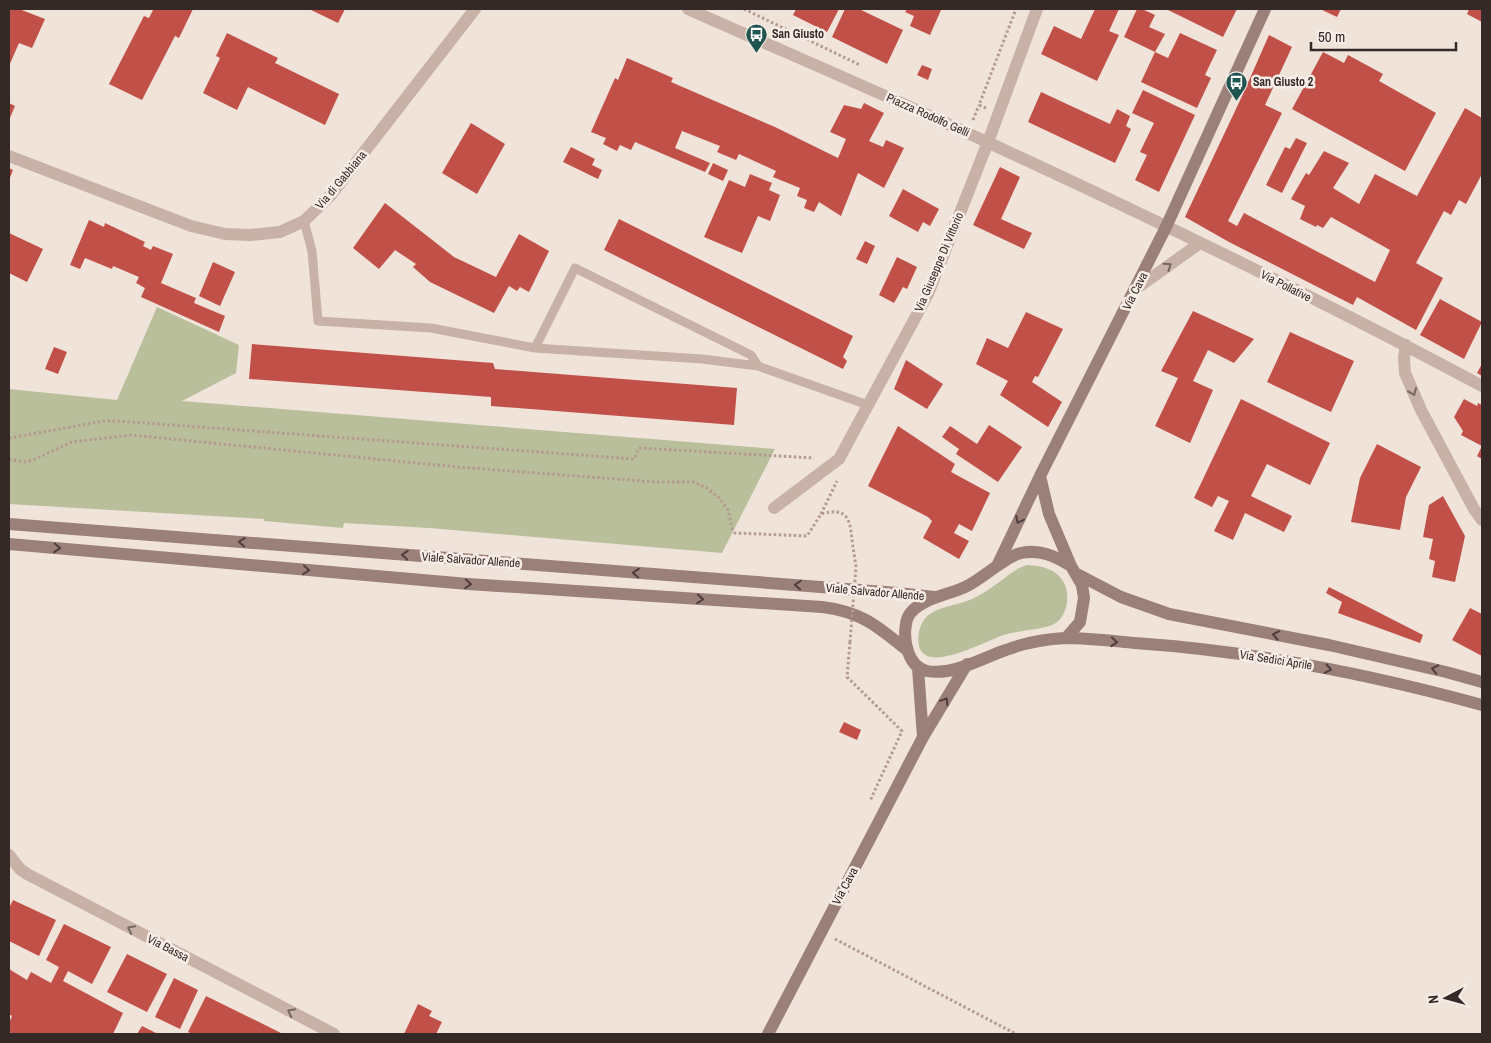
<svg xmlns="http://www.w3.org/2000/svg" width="1491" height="1043" font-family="'Archivo Narrow',sans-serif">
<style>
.green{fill:#b9bf9b}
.building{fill:#c15148}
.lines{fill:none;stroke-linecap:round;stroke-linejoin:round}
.path{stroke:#b49a91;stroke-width:3;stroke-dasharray:2.5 2.5;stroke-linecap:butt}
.lane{stroke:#c8b1a7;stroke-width:9}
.street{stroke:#c8b1a7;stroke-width:12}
.secondary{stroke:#9b7f79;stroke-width:12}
.path-bridge{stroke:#b49a91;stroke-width:3;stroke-dasharray:2.5 2.5;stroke-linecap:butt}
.oneway{stroke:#776661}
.oneway2{stroke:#4e3e3c}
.labels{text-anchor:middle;stroke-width:5;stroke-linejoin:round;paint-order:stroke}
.poi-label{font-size:12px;font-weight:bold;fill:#352927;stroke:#f8ede7;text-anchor:start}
.street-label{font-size:12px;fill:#352927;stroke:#f8ede7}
</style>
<rect width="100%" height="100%" fill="#f0e3da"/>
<path class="green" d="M157,307L239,345L236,373L182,401L775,449L722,553L429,528L344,523L343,528L264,521V519L9,504V389L117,400Z
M1027,565C1043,566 1058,569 1065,585C1070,597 1067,615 1056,623C1046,630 1018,630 1004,635C987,640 926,675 919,646C917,638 919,627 924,620C934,606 957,606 972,599C989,591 1003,578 1019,568Z"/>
<path class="building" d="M9,9H19L45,19L32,48L19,43L9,66Z
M149,9H193L179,38L175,36L142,100L109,84L144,16L149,18L153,10Z
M309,9H345L338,23Z
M796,9H839L827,32L793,15Z
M845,9H859L903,30L887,64L832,37Z
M907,9L941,10L930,35L910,26L914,16L905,12Z
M1095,9H1119L1109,31L1119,35L1097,81L1041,54L1054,26L1081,39Z
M1137,9H1142L1155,15L1149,27L1165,34L1155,52L1124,37Z
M1166,9H1237L1223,37Z
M1320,9H1341L1337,17Z
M1469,9H1482V22L1467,14Z
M227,33L278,58L275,63L339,94L325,125L248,87L237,110L203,93L220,58L216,56Z
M1180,33L1217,50L1205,75L1211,78L1197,108L1141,82L1155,52L1168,58Z
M1269,35L1292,47L1265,105L1282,113L1228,221L1237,226L1244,213L1375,282L1390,250L1331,217L1323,228L1317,225L1316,227L1300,219L1305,206L1291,199L1306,173L1309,175L1324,151L1349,163L1333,188L1359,204L1375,174L1417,196L1465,108L1482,118V174L1466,204L1459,200L1451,215L1444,211L1416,263L1443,278L1416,330L1357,297L1353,305L1229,242L1185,217L1243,94Z
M1323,52L1344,63L1348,55L1383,74L1379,81L1436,113L1405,171L1292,109Z
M627,58L673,78L671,82L775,127L838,158L846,139L830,132L844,105L861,109L864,103L884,113L869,141L883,147L886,140L904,148L884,188L858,173L841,216L819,202L814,212L804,208L807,200L797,196L800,188L773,177L776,171L739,154L736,160L717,152L720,146L682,131L675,148L710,163L705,172L635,142L631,150L620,145L617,151L603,144L606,138L591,132L615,78L618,80Z
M922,65L932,69L928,80L917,75Z
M1143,90L1195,115L1159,192L1135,180L1147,155L1140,152L1154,123L1132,113Z
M1041,92L1110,124L1117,109L1130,116L1126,126L1131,129L1115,163L1028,122Z
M9,103L15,106L9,120Z
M471,123L505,144L477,194L442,173Z
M1296,138L1307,143L1282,193L1266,185L1285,147L1290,149Z
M571,147L595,159L592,165L602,170L598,179L563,162Z
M713,163L728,170L723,181L708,174Z
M1000,167L1020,177L1001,219L1032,233L1024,249L973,225Z
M9,168L13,170L9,180Z
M750,174L772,183L769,190L780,195L770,221L758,216L742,253L704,237L729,180L745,187Z
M903,189L939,209L930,226L923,222L918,232L889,216Z
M385,203L454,257L496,277L519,234L549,251L529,292L520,287L517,291L509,286L494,313L430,282L413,267L416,264L395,250L379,269L353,248Z
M619,219L853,336L843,357L847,361L843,369L604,250Z
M89,220L104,227L105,223L145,242L143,246L151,250L153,246L173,254L161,283L196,298L194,303L225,316L219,332L141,297L145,288L136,283L139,277L113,266L112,269L85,258L80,269L70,265Z
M9,233L43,249L27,282L9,273Z
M865,241L875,246L867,264L856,259Z
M897,257L917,267L907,289L903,287L894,303L879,295Z
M213,262L235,272L220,306L199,296Z
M1440,299L1482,322L1464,359L1420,335Z
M1193,311L1254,339L1234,363L1208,350L1193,381L1213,390L1190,443L1155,426L1178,378L1161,371Z
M1026,312L1063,329L1038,377L1035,376L1032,382L1062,402L1048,427L1000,395L1008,381L976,364L987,338L1008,348Z
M1290,332L1354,361L1331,412L1267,382Z
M252,344L493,363L495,369L737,388L734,425L491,406V397L249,379Z
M54,347L67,352L58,374L45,369Z
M906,360L943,384L927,409L894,389Z
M1482,364V376L1477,373Z
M1241,399L1330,443L1310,485L1267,464L1251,496L1292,516L1284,532L1245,513L1233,540L1214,531L1229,501L1218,496L1212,507L1194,498Z
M1464,399L1477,406L1478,403L1482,405V459L1477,456L1482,446L1461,435L1463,431L1454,417Z
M989,425L1022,447L998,482L956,454L959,449L942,437L950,426L977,444Z
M898,426L955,464L951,472L990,493L972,531L959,524L954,533L969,541L959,559L923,538L932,521L928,517L868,486Z
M1377,444L1421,467L1406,497L1400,530L1351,522L1360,478Z
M1443,496L1465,536L1455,582L1432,577L1435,561L1429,559L1433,539L1423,537L1429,505Z
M1329,587L1423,635L1420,643L1338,613L1342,602L1326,593Z
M1470,608L1482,614V656L1452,640Z
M844,722L861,730L857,740L839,732Z
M13,900L56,920L39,956L9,941V908Z
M64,924L111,947L92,984L68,971L63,981L123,1013L113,1034H13L9,1032V1023L12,1016L9,1014V969L27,980L31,972L51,983L59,967L46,960Z
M127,954L167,974L147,1012L107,992Z
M174,978L198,990L180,1029L155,1017Z
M206,996L269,1027L283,1034H192L188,1032Z
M418,1004L432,1011L429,1016L442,1022L436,1034H404Z
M142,1026L158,1034H137Z"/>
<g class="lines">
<path class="path" d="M744,9L860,65
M986,108L979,105L1016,9
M973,120L979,105
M9,438L104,421H117L634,459L639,448L814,458
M9,459L24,462L33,460L72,442L130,435L457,467L656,482H694L707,488L720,499L728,510L732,528L735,533L807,536L821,514C846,507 850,517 852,540C853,549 855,558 856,567
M821,514L837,481
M850,642L847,677L902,731L870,801
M835,939L1016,1034"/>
<path class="lane" d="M304,221L312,251L318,321L431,328L535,348L702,359L758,366L868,405
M535,348L575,268L751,355L758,366"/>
<path class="street" d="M688,9C787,53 888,96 987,142C1154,219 1320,299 1482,386
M9,156L191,226L225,234L250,235L280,232L304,221L330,196L475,9
M1136,289L1200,243
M1406,345L1404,357L1405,373L1421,410L1474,509L1482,520
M774,508L839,459L928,294L988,142L1037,9
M9,855L20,869L27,874L334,1034"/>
<path class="secondary" d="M1040,476L1049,514L1071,566L1082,585L1084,598L1080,622L1066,638
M9,524L898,593L934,597
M9,544L468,584L822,607C863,612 878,627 908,651
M997,566L1040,476L1166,227L1265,9
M1071,566C1055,556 1040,549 1021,553C1009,555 982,578 969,585C953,594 935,595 920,605C913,609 907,615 906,624C903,641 908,667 927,671C953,676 982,658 1006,650C1024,643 1047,639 1066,638C1089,638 1113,641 1135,643C1253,651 1369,674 1482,705
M1077,574L1121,597L1169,614L1329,645L1446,672L1482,682
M918,668L923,737
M768,1034L923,737L967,664"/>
<path class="path-bridge" d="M850,642L856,567"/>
</g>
<defs><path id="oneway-chevron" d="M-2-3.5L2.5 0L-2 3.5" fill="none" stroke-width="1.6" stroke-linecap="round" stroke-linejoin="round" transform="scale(1.25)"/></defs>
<g class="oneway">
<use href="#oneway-chevron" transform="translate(1168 266) rotate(-35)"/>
<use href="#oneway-chevron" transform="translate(1413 392) rotate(67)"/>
<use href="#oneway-chevron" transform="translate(131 929) rotate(-153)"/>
<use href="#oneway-chevron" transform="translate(291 1012) rotate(-153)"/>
</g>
<g class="oneway2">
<use href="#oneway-chevron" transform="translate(1019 520) rotate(116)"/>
<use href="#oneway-chevron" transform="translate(242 542) rotate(-176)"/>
<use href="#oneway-chevron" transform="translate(57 548) rotate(5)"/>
<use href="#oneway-chevron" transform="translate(405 555) rotate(-176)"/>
<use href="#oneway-chevron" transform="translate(306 570) rotate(5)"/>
<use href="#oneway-chevron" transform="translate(636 573) rotate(-176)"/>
<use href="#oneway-chevron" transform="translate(468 584) rotate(4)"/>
<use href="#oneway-chevron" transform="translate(798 585) rotate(-176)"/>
<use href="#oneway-chevron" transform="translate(700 599) rotate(4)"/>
<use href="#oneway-chevron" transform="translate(1276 635) rotate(-169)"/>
<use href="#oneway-chevron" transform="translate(1114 642) rotate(4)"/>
<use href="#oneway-chevron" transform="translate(1328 669) rotate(11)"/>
<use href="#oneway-chevron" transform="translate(1435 669) rotate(-167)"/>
<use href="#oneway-chevron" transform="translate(945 701) rotate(-59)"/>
</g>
<defs>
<symbol id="bus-pin" viewBox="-11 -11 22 30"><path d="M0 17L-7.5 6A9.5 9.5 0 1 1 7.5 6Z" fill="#1f544f" stroke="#f8ede7"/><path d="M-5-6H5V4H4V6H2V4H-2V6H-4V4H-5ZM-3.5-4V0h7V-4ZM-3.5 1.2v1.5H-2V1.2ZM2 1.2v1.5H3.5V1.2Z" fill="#fff"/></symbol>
</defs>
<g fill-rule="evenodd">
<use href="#bus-pin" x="744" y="22" width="25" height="34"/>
<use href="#bus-pin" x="1224" y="70" width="25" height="34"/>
</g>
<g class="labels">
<g class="poi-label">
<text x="772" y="38">San Giusto</text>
<text x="1253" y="86">San Giusto 2</text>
</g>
<g class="street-label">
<text transform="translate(928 115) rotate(24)" y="4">Piazza Rodolfo Gelli</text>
<text transform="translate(341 180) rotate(-50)" y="4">Via di Gabbiana</text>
<text transform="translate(939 262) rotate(-67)" y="4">Via Giuseppe Di Vittorio</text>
<text transform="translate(1286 286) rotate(27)" y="4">Via Pollative</text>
<text transform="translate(1135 291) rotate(-63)" y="4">Via Cava</text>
<text transform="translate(471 560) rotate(4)" y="4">Viale Salvador Allende</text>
<text transform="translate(875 592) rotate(5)" y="4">Viale Salvador Allende</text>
<text transform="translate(1276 660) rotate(9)" y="4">Via Sedici Aprile</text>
<text transform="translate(845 886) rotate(-62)" y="4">Via Cava</text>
<text transform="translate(168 948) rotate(27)" y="4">Via Bassa</text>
</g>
</g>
<rect width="1491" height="1043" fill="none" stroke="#352927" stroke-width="20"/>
<g transform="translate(1446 998) rotate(264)" stroke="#f8ede7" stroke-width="4" paint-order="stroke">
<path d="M0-4L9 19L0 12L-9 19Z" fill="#352927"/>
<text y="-8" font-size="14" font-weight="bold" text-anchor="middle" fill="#352927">N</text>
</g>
<path d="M1311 42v8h145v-8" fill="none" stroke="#352927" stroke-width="2.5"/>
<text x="1318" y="42" font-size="15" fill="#352927" stroke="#f8ede7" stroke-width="4" paint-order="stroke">50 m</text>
</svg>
